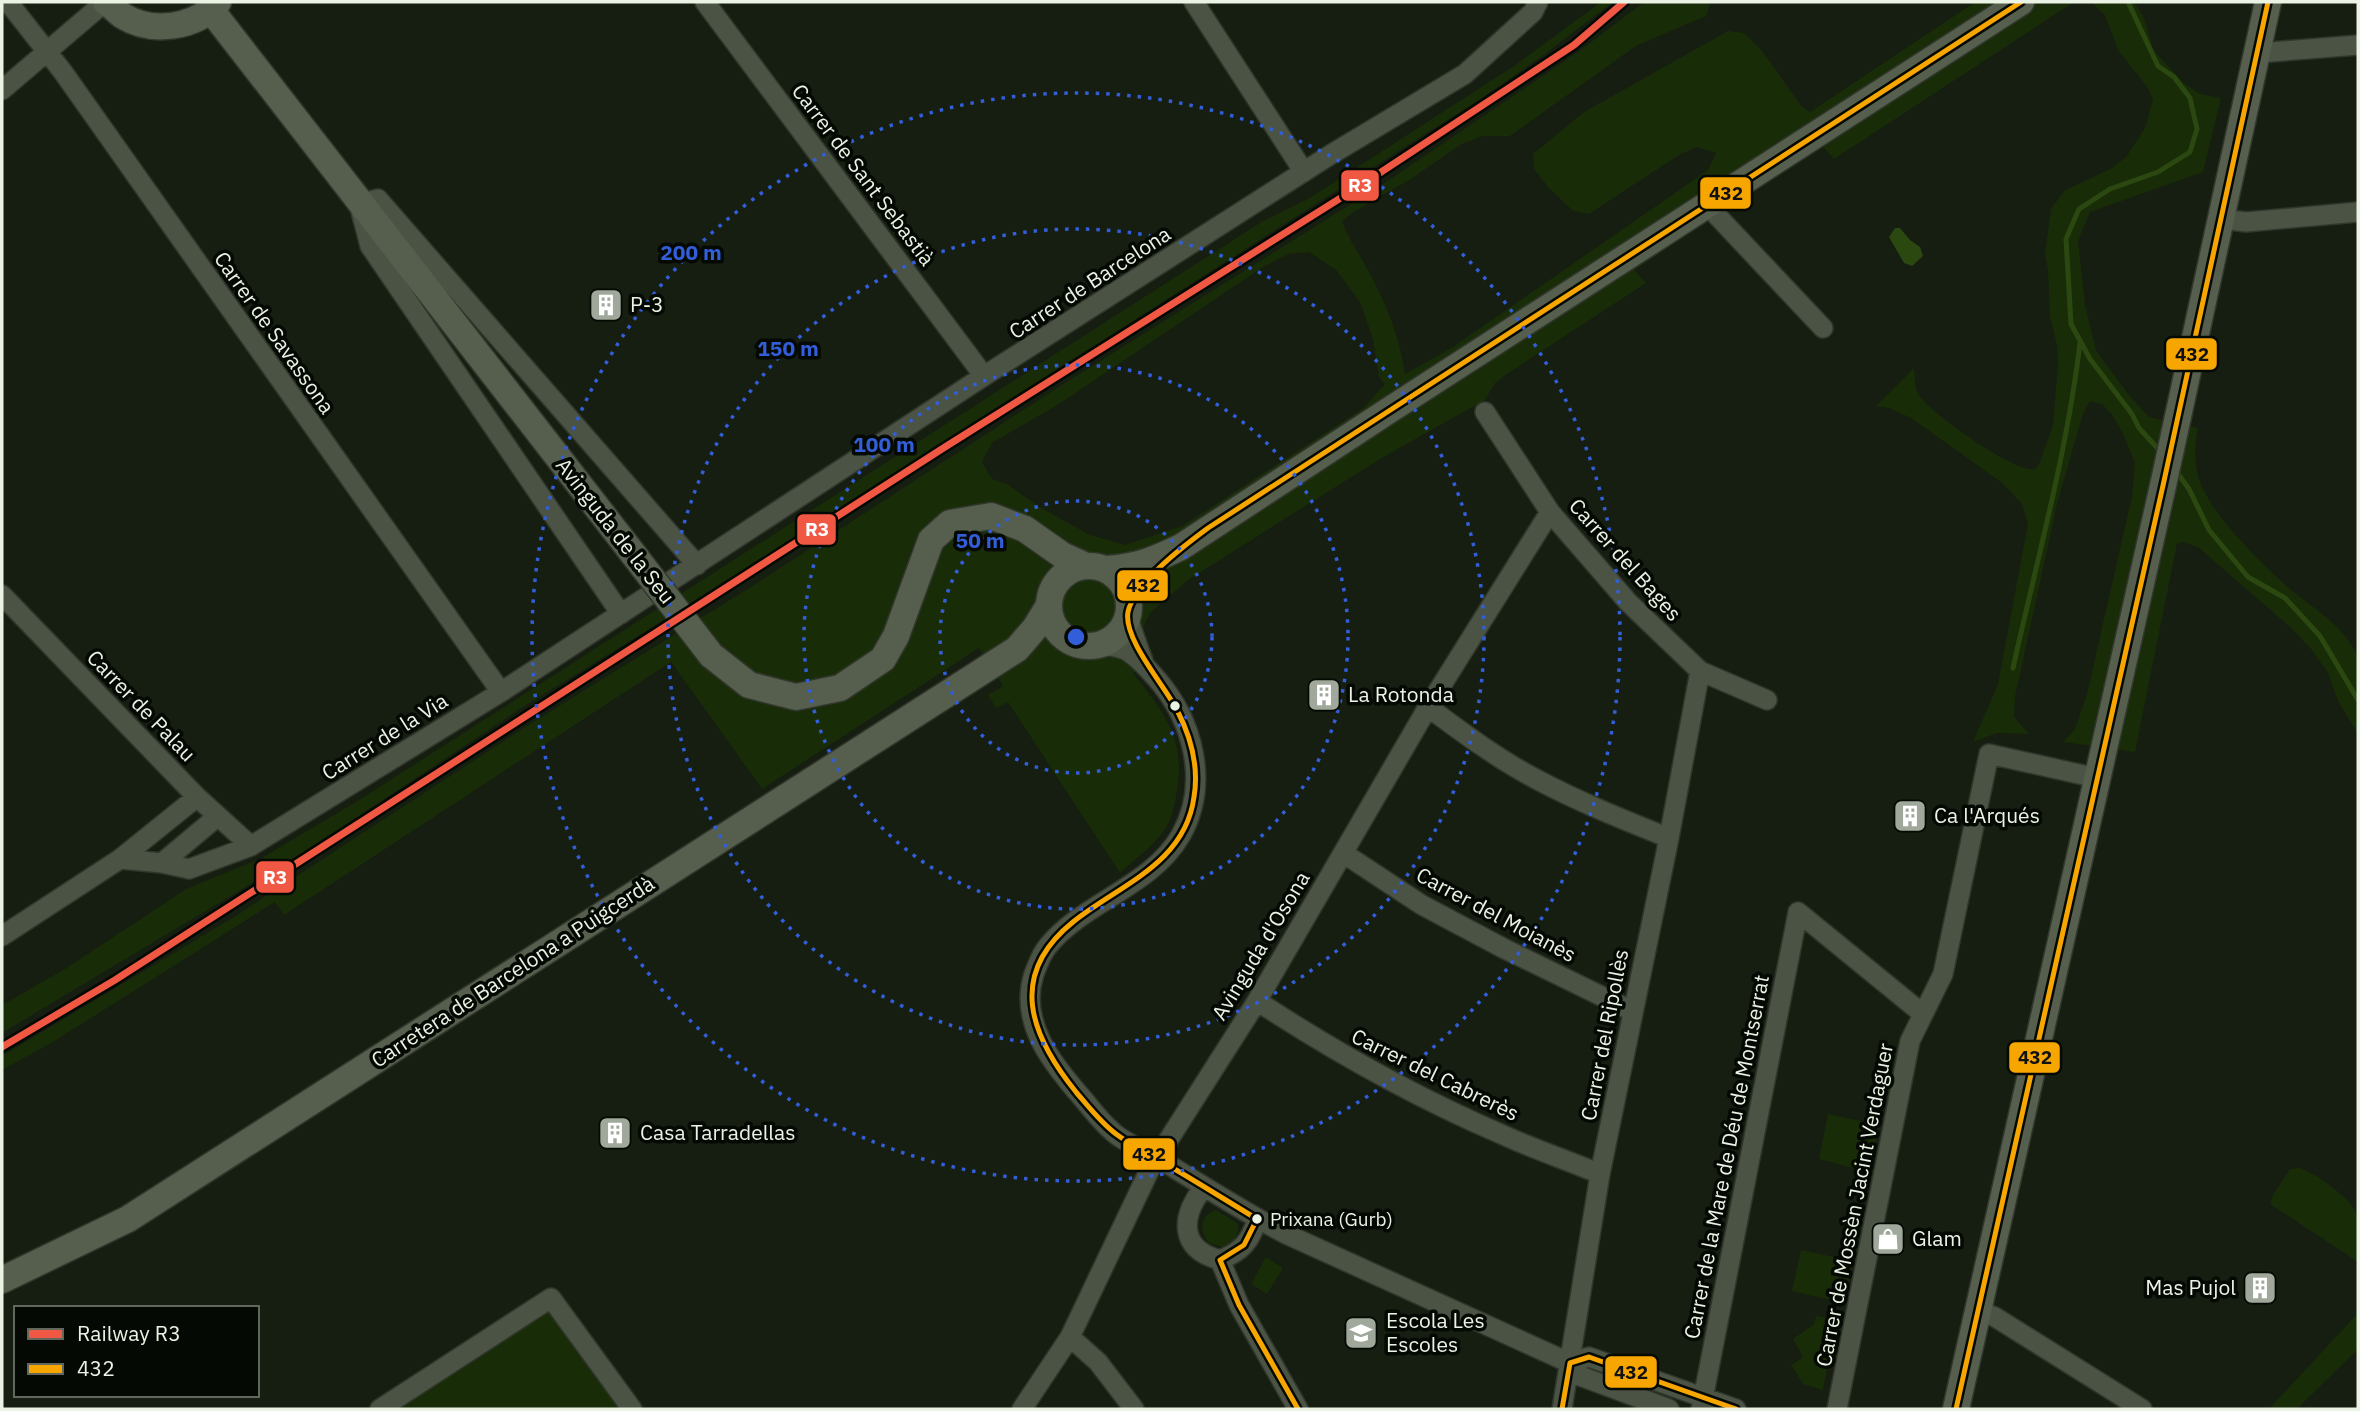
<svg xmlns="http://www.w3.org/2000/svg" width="2360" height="1411" font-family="'IBM Plex Sans',sans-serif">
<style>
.green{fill:#192c08;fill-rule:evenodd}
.water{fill:#2b4811}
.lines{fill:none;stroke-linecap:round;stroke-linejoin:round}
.stream{stroke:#2b4811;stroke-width:5}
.street-casing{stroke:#30362b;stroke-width:22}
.secondary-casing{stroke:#30362b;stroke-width:29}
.street{stroke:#4b5345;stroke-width:19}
.secondary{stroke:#565f4e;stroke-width:26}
.secondary-bridge-casing{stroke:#30362b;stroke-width:29;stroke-linecap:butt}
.secondary-bridge{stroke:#565f4e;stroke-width:26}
.bus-1-casing{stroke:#050903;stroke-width:10}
.bus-1{stroke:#f7a600;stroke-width:5}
.rail-1-casing{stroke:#050903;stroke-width:12}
.rail-1{stroke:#f05844;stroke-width:7}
.ring{fill:none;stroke:#325ed9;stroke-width:3.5;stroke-dasharray:3.5 7}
.bus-dot{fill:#ebf3e5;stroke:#050903;stroke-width:2.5}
.labels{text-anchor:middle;stroke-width:7;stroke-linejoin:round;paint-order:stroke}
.bus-label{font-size:19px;fill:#ebf3e5;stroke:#050903;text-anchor:start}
.street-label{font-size:21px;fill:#ebf3e5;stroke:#050903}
.poi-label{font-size:21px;fill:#ebf3e5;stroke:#050903;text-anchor:start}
.centre{fill:#325ed9;stroke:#050903;stroke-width:3.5}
.ring-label{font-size:21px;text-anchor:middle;font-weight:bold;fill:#325ed9;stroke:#050903;stroke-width:7;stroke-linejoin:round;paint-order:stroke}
.line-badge{stroke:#050903;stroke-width:2.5}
.badge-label{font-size:19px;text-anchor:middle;font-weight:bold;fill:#fff}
.pale-badge-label{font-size:19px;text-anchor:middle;font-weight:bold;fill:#111}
</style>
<rect width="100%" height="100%" fill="#161d11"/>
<path class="green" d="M1601,2H1613L1545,54L1485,96L693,602L520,709L309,849L2,1033V1005L65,969L186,889L260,859L359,800L1263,221L1311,197L1514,66Z
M1644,2H1711L1706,16L1636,46L1510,136H1482L1460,145L1411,179L1355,211L1342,221C1348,238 1357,250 1365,265C1384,298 1400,336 1405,374L1450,349L1708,170L1716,153L1697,147L1679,155L1589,214L1573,211L1548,187L1534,169L1533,154L1584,112L1728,31L1744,33L1763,52L1802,107L1810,112L1975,2H2074L1834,159L1822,146L1634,270L1646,283L1507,374L1495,383L1485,400L1380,459L1188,580L1151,612L1143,627L1144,635L1155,657L1133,673C1166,715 1187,741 1176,796C1174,808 1171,822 1163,832C1152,847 1134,860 1120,873L1008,702L996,708L988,695L1003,686L979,648L762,789L671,662L284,915L275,902L53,1042L2,1070V1056L232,918L530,724L754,585L1057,388L1386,182L1578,52ZM1309,252L1336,270L1360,302L1373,339L1379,377L1385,384L1362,409L1182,526L1125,545L1090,535L1038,506L1007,484L992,479L982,462L992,443L1059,404L1263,267L1289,254Z
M2091,2H2134L2144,18L2154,51L2184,83L2200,94L2221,98L2203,172L2090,212L2078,241L2085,305L2096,350L2128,394L2149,417L2198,428C2194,448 2194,469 2202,487C2218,521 2262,564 2290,589C2314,609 2346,627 2358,657V734L2338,701L2328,673L2311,649L2290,627L2198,547L2182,542L2177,544L2135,752L2063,742L2075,729L2087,694L2132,496L2135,463L2123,434L2113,416L2102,404L2090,401L2083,414L2057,504L2015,697L2014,717L2029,734L1997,733L1973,742L1998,684L2028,524L2022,504L2001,482L1911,418L1889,408L1876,406L1914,368C1915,379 1914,391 1922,399C1935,416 2017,474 2035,469L2039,464L2053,425L2058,363L2057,345L2050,317L2048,270L2045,254L2051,209L2064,191L2112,168L2127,156L2145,128L2153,99L2148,88L2118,50L2105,15Z
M1828,1114L1879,1125L1869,1172L1819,1159Z
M2300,1168C2318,1175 2353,1199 2358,1217C2360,1230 2358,1249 2358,1262L2270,1204L2273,1195L2290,1169Z
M1216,1210L1237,1223L1239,1229L1234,1241L1222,1247L1209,1243C1198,1231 1200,1215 1216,1210Z
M1801,1250L1853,1261L1844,1303L1792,1291Z
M1266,1257L1283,1268L1267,1294L1251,1284Z
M551,1298L633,1409H380Z
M2358,1313V1349L2297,1409H2269Z
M1816,1316L1836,1320L1823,1390L1803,1384L1791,1365L1803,1357L1793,1339L1814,1324Z"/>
<path class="water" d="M1895,228H1900L1910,240L1920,247L1923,256L1912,266L1904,263L1889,237Z"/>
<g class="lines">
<path class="stream" d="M2128,2L2158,66L2174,77L2190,98L2197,129L2190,152L2158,172L2110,189L2079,209L2066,239L2071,324L2090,359L2132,414L2139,428L2161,452
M2176,471L2189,489L2209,530L2248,577L2285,598L2320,636L2358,700
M2013,668C2037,560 2067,452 2080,343"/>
<defs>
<path id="street" d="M8,2L63,72L501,692
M705,2L984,376
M1194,2L1304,172
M2258,53L2358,45
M2,90L105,2
M1707,205L1823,328
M2222,219L2246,222L2358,212
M1485,412L1550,512L1628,602L1700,671L1767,700
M2,595L197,797L251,846
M621,614L370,246L359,204L378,199L697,565
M1128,618L1144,664
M1099,645C1108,646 1117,646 1125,650C1137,656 1147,668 1156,678C1193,720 1210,783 1181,835C1151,887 1085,901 1048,946C1041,954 1038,964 1034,974C1018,1023 1054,1066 1084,1100C1093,1111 1102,1123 1113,1132C1125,1143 1144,1150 1158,1158C1200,1184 1242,1211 1286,1234L1570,1363L1580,1376L1669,1409
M1428,707C1463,733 1498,759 1536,779C1579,802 1624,820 1669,838
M1343,853L1422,905L1503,948L1632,1011
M120,859L162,863L189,869L251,846L501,692L984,376L1330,155L1465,74L1533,12L1538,2
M162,863L218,816
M2,936L120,859L197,797
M1257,1001C1335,1052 1415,1097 1501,1134C1533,1149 1567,1160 1600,1174
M1204,1187C1180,1217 1179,1249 1220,1260C1241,1252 1251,1241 1257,1219
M1220,1260L1239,1305L1298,1409
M1979,1311L1995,1317L2142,1409
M1070,1337L1098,1362L1134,1409
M1570,1363L1589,1357L1736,1409
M380,1409L551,1298L632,1409
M1022,1409L1070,1337L1150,1169L1257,1001L1428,707L1550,512
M1562,1409L1600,1174L1669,838L1700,671
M1701,1409L1798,912L1923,1014
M1837,1409L1910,1041L1943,974L1989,754L2097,778"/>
<path id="secondary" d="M106,2C112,6 117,12 123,16C152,34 196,28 218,2
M211,10L634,555
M1049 606a40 40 0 1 1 80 0a40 40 0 1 1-80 0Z
M1106,569C1137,567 1154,560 1181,547L1388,411L2021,2
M711,655L749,685L796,697L840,688L883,659L896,636L931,540L950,523L991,516L1025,529L1062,555L1084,565
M2,1280L128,1219L1017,649L1035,628L1048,607
M1956,1409L2164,481L2268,2"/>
</defs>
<use href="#street" class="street-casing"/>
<use href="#secondary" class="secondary-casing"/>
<use href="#street" class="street"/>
<use href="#secondary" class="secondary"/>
<defs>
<path id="secondary-bridge" d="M634,555L711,655"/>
</defs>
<use href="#secondary-bridge" class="secondary-bridge-casing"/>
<use href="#secondary-bridge" class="secondary-bridge"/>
<defs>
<path id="bus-1" d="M1298,1409L1239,1305L1220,1260L1244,1245L1257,1219C1227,1201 1197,1182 1166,1164C1150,1154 1132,1146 1116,1134C1101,1123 1088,1106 1076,1092C1030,1035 1007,975 1073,922C1119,885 1185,864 1194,797C1199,767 1191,737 1177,710C1165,686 1123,639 1128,612C1134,583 1185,545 1208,528L2021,2
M1562,1409L1570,1363L1589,1357L1736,1409
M1956,1409L2164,481L2268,2"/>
</defs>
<use href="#bus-1" class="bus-1-casing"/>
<use href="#bus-1" class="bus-1"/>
<defs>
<path id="rail-1" d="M2,1047L115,980L945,447L1366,182L1574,45L1624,2"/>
</defs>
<use href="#rail-1" class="rail-1-casing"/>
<use href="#rail-1" class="rail-1"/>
</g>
<g class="ring">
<circle cx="1076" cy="637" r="136"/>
<circle cx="1076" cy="637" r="272"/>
<circle cx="1076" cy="637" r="408"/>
<circle cx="1076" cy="637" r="544"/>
</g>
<defs>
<symbol id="building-square" viewBox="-11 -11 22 22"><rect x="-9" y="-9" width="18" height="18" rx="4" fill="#a0a89b" stroke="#050903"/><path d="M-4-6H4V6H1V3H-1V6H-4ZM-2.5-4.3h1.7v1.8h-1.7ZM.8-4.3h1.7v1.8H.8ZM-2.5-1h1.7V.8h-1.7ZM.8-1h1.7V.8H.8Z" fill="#fff"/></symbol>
<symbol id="shop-square" viewBox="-11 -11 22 22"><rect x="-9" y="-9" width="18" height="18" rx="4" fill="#a0a89b" stroke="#050903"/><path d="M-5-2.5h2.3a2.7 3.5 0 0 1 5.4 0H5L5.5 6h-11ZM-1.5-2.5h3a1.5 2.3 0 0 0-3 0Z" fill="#fff"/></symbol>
<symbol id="school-square" viewBox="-11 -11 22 22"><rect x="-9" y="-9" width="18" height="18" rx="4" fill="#a0a89b" stroke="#050903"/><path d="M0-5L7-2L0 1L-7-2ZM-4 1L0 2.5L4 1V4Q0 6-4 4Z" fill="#fff"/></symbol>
</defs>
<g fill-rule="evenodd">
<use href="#building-square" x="587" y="286" width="38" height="38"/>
<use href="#building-square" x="1305" y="676" width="38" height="38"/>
<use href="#building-square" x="1891" y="797" width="38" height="38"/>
<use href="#building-square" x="596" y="1114" width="38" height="38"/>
<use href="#shop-square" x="1869" y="1220" width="38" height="38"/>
<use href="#building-square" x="2241" y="1269" width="38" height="38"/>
<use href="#school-square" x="1342" y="1314" width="38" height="38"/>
</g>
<g class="bus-dot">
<circle cx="1175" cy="706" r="6"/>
<circle cx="1257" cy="1219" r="6"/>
</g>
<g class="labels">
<g class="bus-label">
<text x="1270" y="1226">Prixana (Gurb)</text>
</g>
<g class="street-label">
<text transform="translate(863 175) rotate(53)" y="7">Carrer de Sant Sebastià</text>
<text transform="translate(1090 283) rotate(-33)" y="7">Carrer de Barcelona</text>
<text transform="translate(274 333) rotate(55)" y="7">Carrer de Savassona</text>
<text transform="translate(615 531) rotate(52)" y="7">Avinguda de la Seu</text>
<text transform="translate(1625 560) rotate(48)" y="7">Carrer del Bages</text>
<text transform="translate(141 706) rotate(46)" y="7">Carrer de Palau</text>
<text transform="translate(385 737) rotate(-32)" y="7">Carrer de la Via</text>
<text transform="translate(1496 915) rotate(28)" y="7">Carrer del Moianès</text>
<text transform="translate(1261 946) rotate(-59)" y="7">Avinguda d'Osona</text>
<text transform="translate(513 972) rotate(-33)" y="7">Carretera de Barcelona a Puigcerdà</text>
<text transform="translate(1605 1035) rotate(-79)" y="7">Carrer del Ripollès</text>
<text transform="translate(1435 1075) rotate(26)" y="7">Carrer del Cabrerès</text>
<text transform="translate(1727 1157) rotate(-79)" y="7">Carrer de la Mare de Déu de Montserrat</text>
<text transform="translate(1855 1205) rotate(-79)" y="7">Carrer de Mossèn Jacint Verdaguer</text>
</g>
<g class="poi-label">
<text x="630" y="312">P-3</text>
<text x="1348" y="702">La Rotonda</text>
<text x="1934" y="823">Ca l'Arqués</text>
<text x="640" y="1140">Casa Tarradellas</text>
<text x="1912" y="1246">Glam</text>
<text x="2236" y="1295" text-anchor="end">Mas Pujol</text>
<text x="1386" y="1328">Escola Les<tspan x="1386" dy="24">Escoles</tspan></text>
</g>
</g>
<circle cx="1076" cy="637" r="10" class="centre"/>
<g class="ring-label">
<text x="691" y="260">200 m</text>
<text x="788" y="356">150 m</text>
<text x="884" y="452">100 m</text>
<text x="980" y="548">50 m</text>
</g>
<g class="line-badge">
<rect x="1340" y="169" width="40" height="33" rx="7" fill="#f05844"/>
<rect x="1699" y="176" width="53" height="34" rx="7" fill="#f7a600"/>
<rect x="2165" y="337" width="53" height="34" rx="7" fill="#f7a600"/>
<rect x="796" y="513" width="41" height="33" rx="7" fill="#f05844"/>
<rect x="1116" y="569" width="53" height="33" rx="7" fill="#f7a600"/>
<rect x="255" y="860" width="40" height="34" rx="7" fill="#f05844"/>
<rect x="2008" y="1041" width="53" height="33" rx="7" fill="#f7a600"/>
<rect x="1122" y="1137" width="54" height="34" rx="7" fill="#f7a600"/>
<rect x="1604" y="1355" width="54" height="34" rx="7" fill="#f7a600"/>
</g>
<g class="badge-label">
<text x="1360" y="192">R3</text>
<text x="817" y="536">R3</text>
<text x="275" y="884">R3</text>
</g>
<g class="pale-badge-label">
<text x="1726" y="200">432</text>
<text x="2192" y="361">432</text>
<text x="1143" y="592">432</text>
<text x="2035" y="1064">432</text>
<text x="1149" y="1161">432</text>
<text x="1631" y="1379">432</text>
</g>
<rect width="2360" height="1411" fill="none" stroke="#ebf3e5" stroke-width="7"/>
<rect x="14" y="1306" width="245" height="91" fill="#050903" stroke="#61675d" stroke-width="2"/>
<rect x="28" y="1329" width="35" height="10" fill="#f05844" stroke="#61675d" stroke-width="2"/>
<text x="77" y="1341" font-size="21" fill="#ebf3e5">Railway R3</text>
<rect x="28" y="1364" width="35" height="10" fill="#f7a600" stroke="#61675d" stroke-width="2"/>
<text x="77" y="1376" font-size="21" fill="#ebf3e5">432</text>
</svg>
